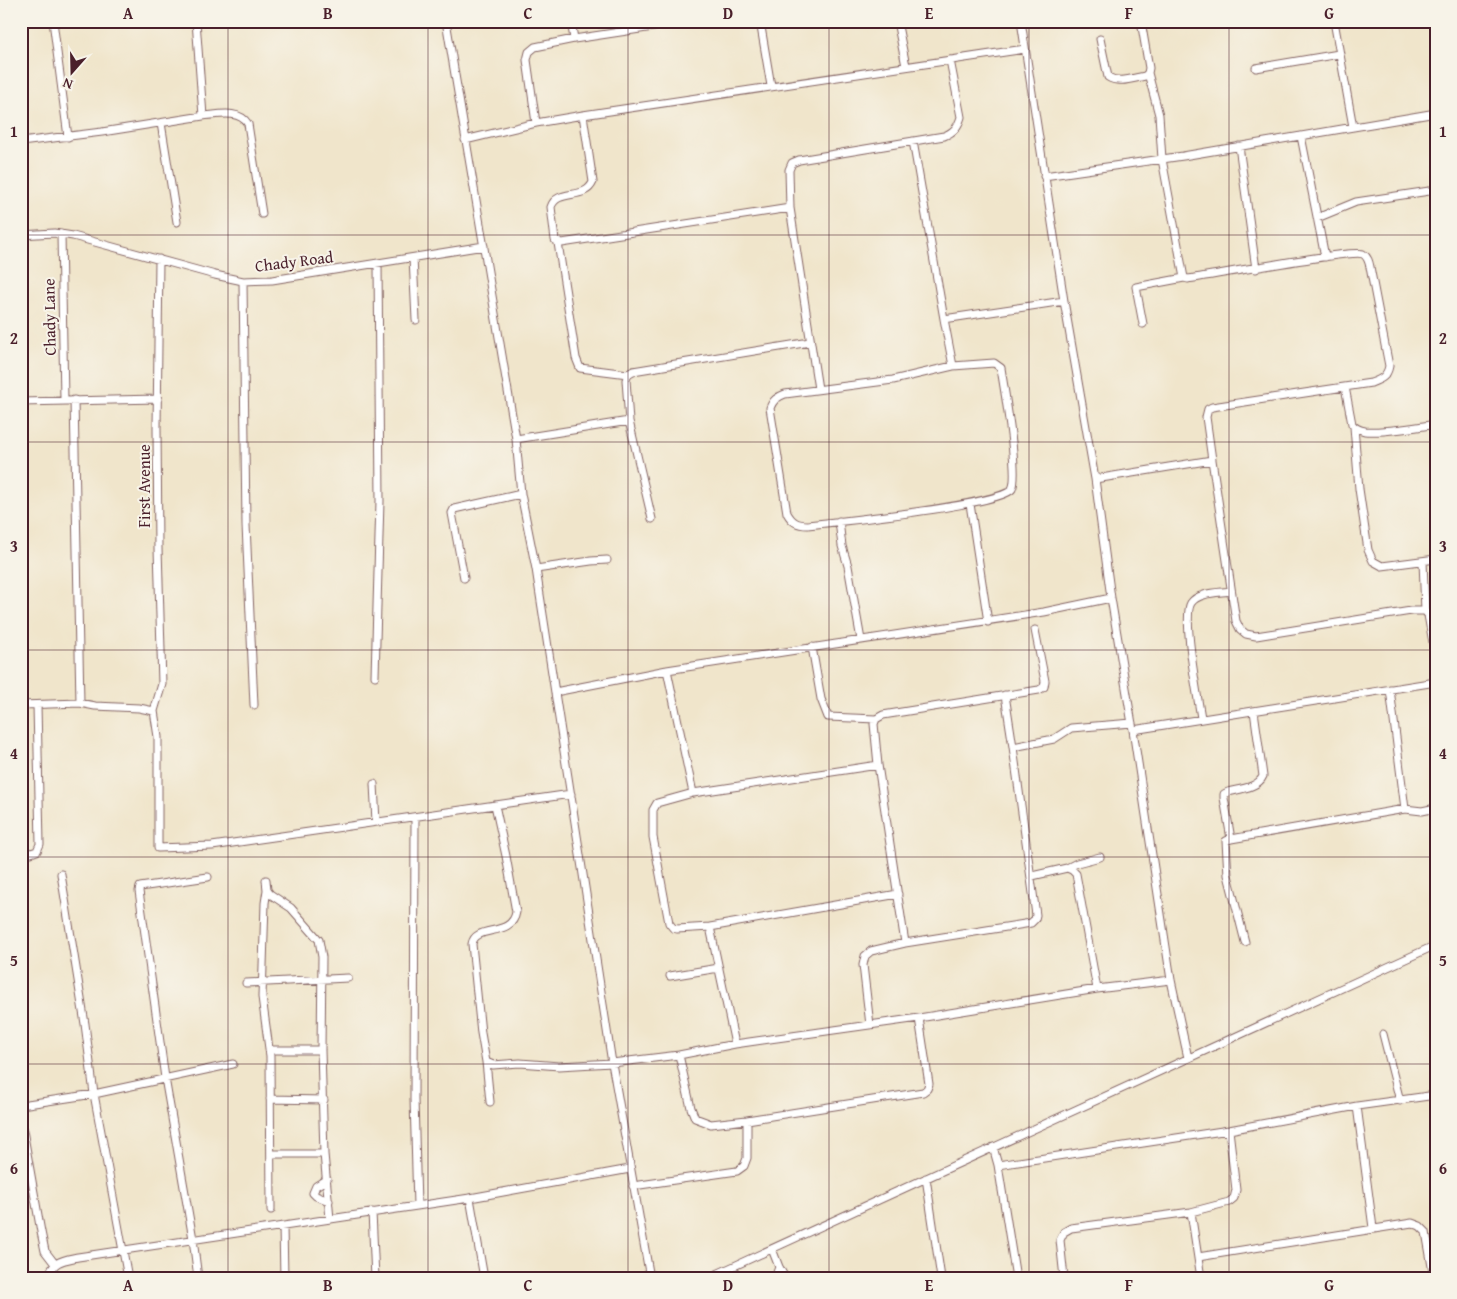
<svg xmlns="http://www.w3.org/2000/svg" width="1457" height="1299" font-family="'Gentium Book Plus',serif">
<style>
.lines{fill:none;stroke-linecap:round;stroke-linejoin:round}
.minor-casing{stroke:#846463;stroke-width:9}
.minor{stroke:#fff;stroke-width:7}
.grid{fill:none;stroke:#4a1f2b;stroke-width:1;stroke-opacity:0.55}
.labels{text-anchor:middle;stroke-width:4;stroke-linejoin:round;paint-order:stroke}
.street-label{font-size:16px;fill:#4a1f2b;stroke:#f7f3e8}
.neatline{fill:none;stroke:#4a1f2b;stroke-width:2}
.grid-label{font-size:16px;text-anchor:middle;font-weight:bold;fill:#4a1f2b}
</style>
<rect width="100%" height="100%" fill="#f7f3e8"/>
<filter id="ink" filterUnits="userSpaceOnUse"><feTurbulence type="fractalNoise" baseFrequency=".02" numOctaves="2"/><feDisplacementMap in="SourceGraphic" scale="10" xChannelSelector="R" yChannelSelector="G"/><feConvolveMatrix kernelMatrix="1 2 1 2 8 2 1 2 1" color-interpolation-filters="sRGB"/></filter>
<filter id="wash" filterUnits="userSpaceOnUse"><feTurbulence type="fractalNoise" baseFrequency=".0096" numOctaves="4" result="noise"/><feDisplacementMap in="SourceGraphic" scale="20" xChannelSelector="R" yChannelSelector="G"/><feGaussianBlur stdDeviation="1.12" result="paint"/><feColorMatrix in="noise" values="0 0 0 0 0 0 0 0 0 0 0 0 0 0 0 0 0 1.4 0 .05"/><feComposite in="paint" operator="in"/></filter>
<g filter="url(#wash)">
<rect width="100%" height="100%" fill="#f0e5cb"/>
</g>
<g filter="url(#ink)">
<g class="lines">
<defs>
<path id="minor" d="M53,21L68,137
M446,21L516,439L521,494L536,569L612,1063L650,1278
M571,21L574,39
M760,21L771,86
M897,21L906,66
M1021,21L1064,301L1095,479L1111,598L1133,730L1171,980L1188,1058
M1334,21L1353,127
M1100,39L1108,77C1119,84 1133,78 1145,76L1148,73L1149,68L1141,21
M1256,68L1339,54
M1148,73L1159,115L1162,159L1184,278L1188,279C1210,276 1353,249 1363,254C1368,257 1369,262 1370,267L1389,366C1387,377 1381,379 1371,383L1212,407L1208,409L1206,417L1212,460
M583,115L593,182C585,201 557,188 551,207L555,240L562,243L790,208
M203,116C218,115 239,109 248,124L262,214
M161,123L177,222
M536,123L527,60L529,52L535,47L574,39L693,21
M1301,136L1325,257
M465,140L536,123L583,115L1025,49
M913,141L944,319
M21,142L102,132L203,116L196,21
M1239,146L1256,269
M1044,176L1183,156L1436,113
M1317,218L1356,202L1436,190
M61,234L64,400
M21,235L54,233L73,236L215,275L243,281L272,280L484,246
M558,243L576,358L580,368L628,374
M413,258L416,320
M159,259L157,428L158,548L162,684L154,711L158,737V848L212,846L571,794
M243,281L246,525L254,705
M1143,324L1136,287L1184,278
M994,363L1001,368C1004,389 1020,475 1012,489C1002,505 836,522 808,525C797,525 792,522 787,513L770,408C773,400 777,397 785,394L893,380L953,366Z
M953,366L944,319L1064,301
M1345,387L1352,424C1355,428 1360,430 1365,431C1382,433 1418,427 1436,424
M818,389L790,208L789,170L792,163L799,160L944,136C954,132 958,127 961,117L950,60
M74,400L80,703
M21,402L158,399
M629,421L626,380L628,374L633,371L810,342
M1354,427L1359,489L1368,550L1373,561L1382,566L1436,559
M516,439L629,421L652,519
M1095,479L1212,460L1236,621L1240,629L1246,634L1256,636L1411,611H1425L1428,615L1436,659
M970,504L988,622
M839,521L842,546L848,566L861,640
M1423,561L1425,611
M536,569L591,561L607,560
M464,578L452,513L454,509L521,494
M812,647L821,699L828,717L876,719
M667,670L693,793
M375,676L380,501L378,264
M1390,689L1405,809
M555,692L667,670L1044,612L1111,598
M1005,695L1013,747
M21,705L80,703L95,706L139,708L154,711
M1201,718C1198,698 1182,617 1191,603C1198,592 1220,593 1231,591
M1133,730L1436,682
M374,784L376,822
M495,805L506,856L516,912C512,938 475,924 472,944L481,1033L486,1062L493,1065L520,1063L559,1066L612,1063L679,1055L735,1044L919,1018L1097,989L1171,980
M415,817L414,1099L417,1206
M1231,839L1224,798V794L1228,792C1239,789 1258,788 1263,776L1254,711
M21,851L31,853L37,851L40,844L37,705
M1067,868L1077,863L1100,857
M61,874L85,1024L94,1094L128,1278
M1032,876L1067,868L1072,870L1076,874L1097,989
M266,880L267,890L270,894L291,908L319,940L322,957L321,1050L324,1154L330,1219
M267,890L265,903L262,997L270,1056L271,1210
M710,927L677,929L673,928L669,923L653,837V810L657,803L693,793L878,765
M1245,942L1228,875L1226,841L1231,839L1405,809L1422,811L1436,808
M905,943L878,765L874,724L876,719L883,715L1039,690L1044,687L1045,681L1035,630
M670,976L719,968
M246,983L348,978
M870,1025L863,965L865,956L871,951L905,943L1031,923L1035,919L1036,915L1013,747L1054,739L1071,728L1132,723
M1383,1034L1400,1101
M735,1044L710,927L898,894
M269,1050H321
M679,1055L691,1108L695,1118L711,1124L747,1120
M486,1062L490,1102
M270,1099L324,1100
M21,1105L94,1094L233,1064
M1357,1106L1373,1228
M21,1119L41,1232L45,1251L55,1264
M993,1147L998,1165L1229,1130L1357,1106L1436,1095
M271,1154H324
M998,1165L1016,1278
M926,1178L941,1278
M327,1179L316,1186L313,1193L316,1196L329,1201
M633,1186L737,1171L744,1166L747,1158V1120L923,1092L927,1089L929,1084L919,1018
M470,1198L484,1278
M372,1212L375,1278
M1191,1212L1201,1278
M283,1226L284,1278
M772,1249L779,1267L785,1278
M1198,1257L1412,1223L1420,1226L1426,1232L1434,1278
M49,1278C51,1261 64,1260 78,1257L470,1198L630,1169
M198,1278L193,1239L165,1078L139,891L140,887L208,877
M708,1278L1436,945
M775,1278L779,1267
M1064,1278L1060,1240L1064,1232L1071,1228L1191,1212L1229,1202L1234,1198L1236,1190L1229,1130"/>
</defs>
<use href="#minor" class="minor-casing"/>
<use href="#minor" class="minor"/>
</g>
</g>
<path class="grid" d="M228,21V1278M428,21V1278M628,21V1278M829,21V1278M1029,21V1278M1229,21V1278M21,235H1436M21,442H1436M21,650H1436M21,857H1436M21,1064H1436"/>
<g class="labels">
<g class="street-label">
<text transform="translate(294 261) rotate(-7)" y="6">Chady Road</text>
<text transform="translate(49 317) rotate(-91)" y="6">Chady Lane</text>
<text transform="translate(144 486) rotate(-90)" y="6">First Avenue</text>
</g>
</g>
<rect width="1457" height="1299" fill="none" stroke="#f7f3e8" stroke-width="55"/>
<g transform="translate(72 72) rotate(200)" stroke="#f7f3e8" stroke-width="4" paint-order="stroke">
<path d="M0-4L9 19L0 12L-9 19Z" fill="#4a1f2b"/>
<text y="-8" font-size="14" font-weight="bold" text-anchor="middle" fill="#4a1f2b">N</text>
</g>
<rect x="28" y="28" width="1402" height="1244" class="neatline"/>
<g class="grid-label">
<text x="128" y="19">A</text>
<text x="328" y="19">B</text>
<text x="528" y="19">C</text>
<text x="728" y="19">D</text>
<text x="929" y="19">E</text>
<text x="1129" y="19">F</text>
<text x="1329" y="19">G</text>
<text x="14" y="137">1</text>
<text x="1443" y="137">1</text>
<text x="14" y="344">2</text>
<text x="1443" y="344">2</text>
<text x="14" y="552">3</text>
<text x="1443" y="552">3</text>
<text x="14" y="759">4</text>
<text x="1443" y="759">4</text>
<text x="14" y="966">5</text>
<text x="1443" y="966">5</text>
<text x="14" y="1174">6</text>
<text x="1443" y="1174">6</text>
<text x="128" y="1291">A</text>
<text x="328" y="1291">B</text>
<text x="528" y="1291">C</text>
<text x="728" y="1291">D</text>
<text x="929" y="1291">E</text>
<text x="1129" y="1291">F</text>
<text x="1329" y="1291">G</text>
</g>
</svg>
